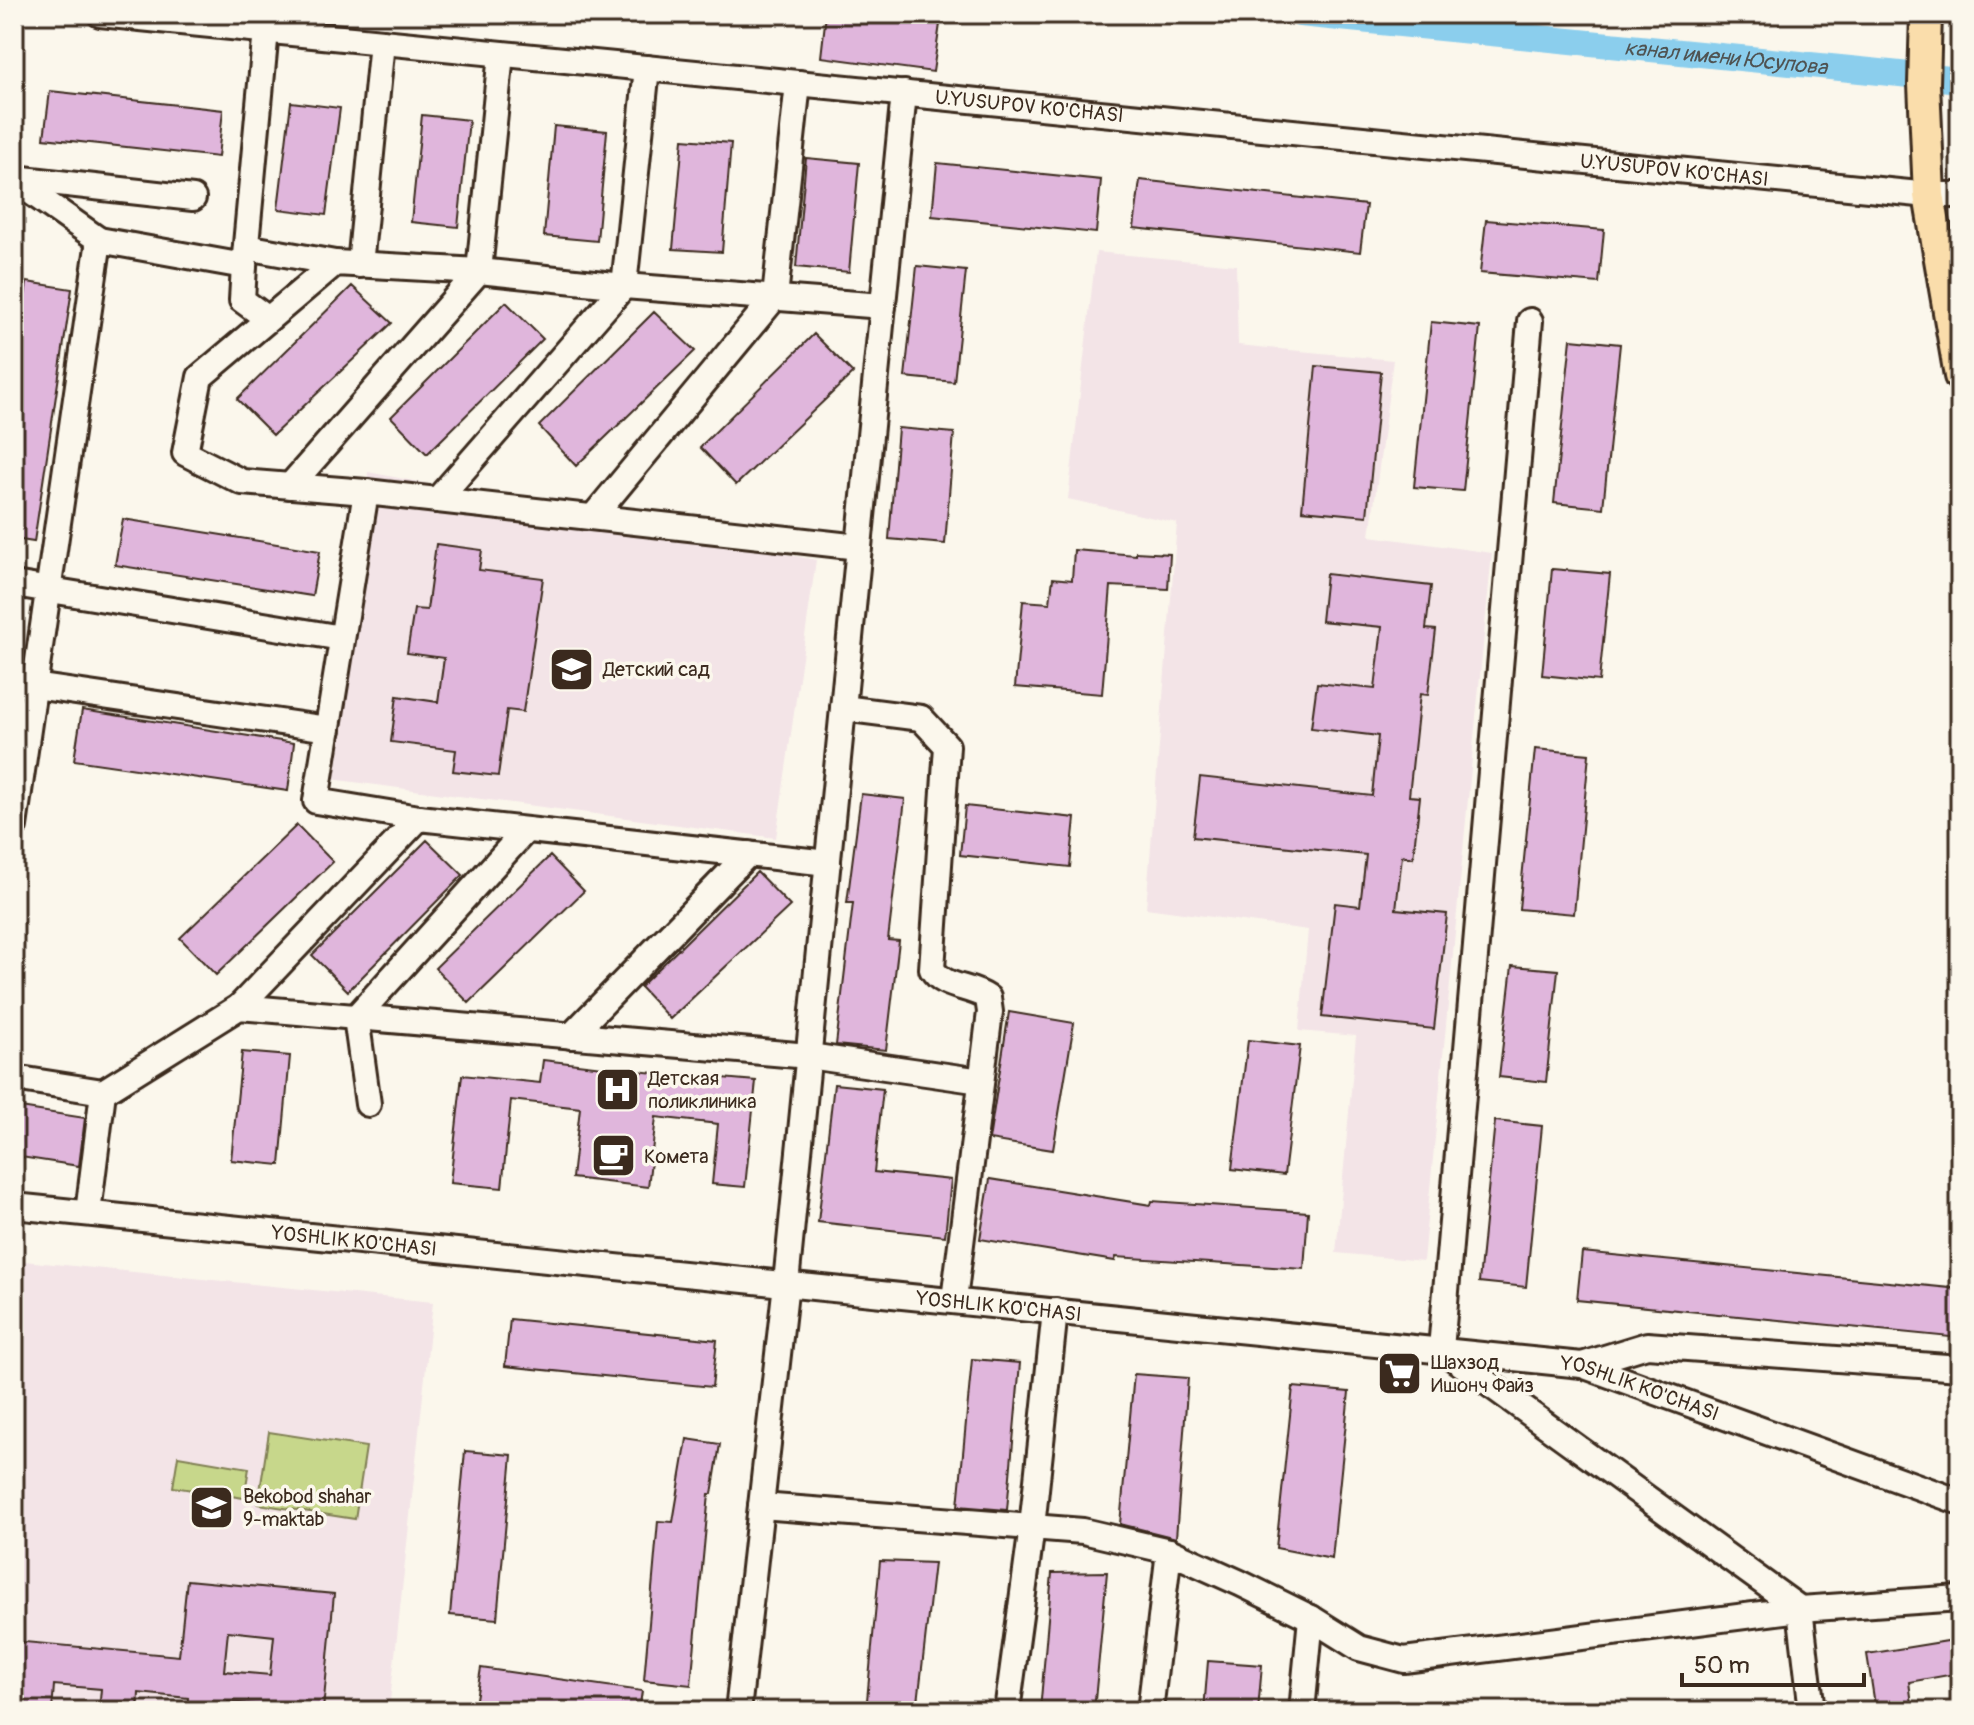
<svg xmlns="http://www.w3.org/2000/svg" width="1974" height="1725" font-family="Pangolin,sans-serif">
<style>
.built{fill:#f3e4e7}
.green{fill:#c7d78b;stroke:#818054;stroke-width:2}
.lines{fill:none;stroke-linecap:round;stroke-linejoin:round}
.canal{stroke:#8bceed;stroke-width:26}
.building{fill:#e0b6dc;stroke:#3b2a1e;stroke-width:2;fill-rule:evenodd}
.minor-casing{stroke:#3b2a1e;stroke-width:30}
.major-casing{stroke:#3b2a1e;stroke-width:36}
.minor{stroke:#fbf7ec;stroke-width:24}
.major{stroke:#faddab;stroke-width:30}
.labels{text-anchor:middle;stroke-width:7;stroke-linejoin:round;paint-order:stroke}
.street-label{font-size:20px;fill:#3b2a1e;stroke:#fbf7ec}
.poi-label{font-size:20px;fill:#3b2a1e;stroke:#fbf7ec;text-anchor:start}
.water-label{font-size:22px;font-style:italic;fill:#4f5352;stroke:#fbf7ec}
</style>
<rect width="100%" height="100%" fill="#fbf7ec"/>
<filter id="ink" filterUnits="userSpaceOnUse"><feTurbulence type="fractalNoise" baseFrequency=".0125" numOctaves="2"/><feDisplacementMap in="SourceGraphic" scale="16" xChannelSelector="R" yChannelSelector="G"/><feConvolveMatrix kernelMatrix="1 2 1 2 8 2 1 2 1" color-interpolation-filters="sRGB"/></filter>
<g filter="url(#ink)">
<path class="built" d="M1096,252L1236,265L1238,345L1393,360L1370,536L1492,553L1423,1261L1336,1253L1356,1036L1299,1031L1308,930L1146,908L1177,523L1068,499Z
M368,472L816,560L776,838L331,779Z
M14,1260L433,1302L389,1711H14Z"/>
<path class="green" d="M269,1432L366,1447L355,1519L258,1504Z
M178,1456L249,1468L244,1498L173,1487Z"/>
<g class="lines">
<path class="canal" id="s1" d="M1300,14L1960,80"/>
</g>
<path class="building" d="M826,14H864L940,24L933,72L821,57Z
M50,91L223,110L218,157L44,138Z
M291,102L340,108L326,215L278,209Z
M422,115L469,120L458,227L411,222Z
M554,126L607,131L597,241L544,236Z
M683,139L731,143L722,252L673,249Z
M806,158L859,163L849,272L796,267Z
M937,163L1101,180L1096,233L932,216Z
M1140,180L1366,205L1360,252L1134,228Z
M1486,220L1604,230L1599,283L1480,273Z
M917,266L966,271L954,382L905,377Z
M27,282L72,289L34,542L14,539V370Z
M352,286L392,323L273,435L237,399Z
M506,302L543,339L427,454L391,417Z
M654,312L695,351L576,466L539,426Z
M1431,322L1480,327L1463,491L1414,487Z
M814,334L853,373L736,485L700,447Z
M1571,339L1620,344L1603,508L1554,503Z
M1316,366L1381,372L1367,516L1302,510Z
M898,428L954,433L945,544L889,539Z
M123,519L320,551L312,596L115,565Z
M436,544L482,550L479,570L543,578L523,712L507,710L498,776L453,771L456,750L391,742L397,696L438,702L444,658L407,653L414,609L427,610Z
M1074,550L1136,555V552L1170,554L1168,589L1111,586L1102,694L1015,687L1023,601L1050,603L1053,578L1072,580Z
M1552,569L1610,574L1599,681L1542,675Z
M1326,574L1431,586L1426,629L1436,630L1428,695L1420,694L1409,796L1420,797L1413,858L1402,856L1396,909L1447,914L1434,1029L1322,1017L1335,903L1360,906L1366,855L1193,837L1200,777L1372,796L1378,736L1311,728L1317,683L1375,689L1382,627L1321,621Z
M82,710L294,743L288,791L74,760Z
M1535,749L1589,754L1574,914L1519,909Z
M861,794L905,799L888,940L899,941L886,1050L836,1045L853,903H847Z
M965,806L1075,818L1070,867L960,855Z
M297,825L333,862L216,975L180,938Z
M427,840L463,875L348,991L312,955Z
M550,856L584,891L469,1003L435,968Z
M757,872L790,906L670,1019L640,987Z
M1512,966L1558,970L1546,1082L1499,1077Z
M1009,1012L1074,1023L1053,1150L989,1140Z
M1248,1040L1300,1046L1284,1175L1232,1169Z
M242,1052L290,1056L280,1165L231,1160Z
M543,1060L722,1081V1078L756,1081L745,1187L712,1184L718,1124L656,1117L648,1187L572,1178L580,1108L511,1100L502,1188L450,1183L462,1075L540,1083Z
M834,1084L883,1089L874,1172L951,1180L945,1236L818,1222Z
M14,1107L85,1118L79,1166L14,1156Z
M1495,1121L1542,1126L1526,1287L1479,1282Z
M990,1179L1151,1205L1152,1201L1308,1212L1304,1269L1116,1257L1115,1261L980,1239Z
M1582,1252L1960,1289V1338L1577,1300Z
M510,1319L717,1340L712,1387L505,1366Z
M972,1359L1020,1363L1007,1510L958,1506Z
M1134,1374L1188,1378L1176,1538L1120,1524Z
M1293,1387L1349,1392L1332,1559L1276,1548Z
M687,1439L720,1444L712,1494H709L691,1685L644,1680L658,1521L673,1522Z
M465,1451L512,1455L497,1619L450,1615Z
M880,1561L934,1563L917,1711H866Z
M1107,1572L1094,1711H1040L1052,1573Z
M187,1580L334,1594L323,1710L228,1702L227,1711H187L188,1698L139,1693L138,1711H99L101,1689L54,1685L52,1711H14V1641L179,1656ZM228,1631L274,1636L270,1675L224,1671Z
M1960,1639V1673L1909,1682L1913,1711H1876L1867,1654Z
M1208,1661L1262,1665L1258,1711H1204Z
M481,1668L642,1691L639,1711H474Z"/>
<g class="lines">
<defs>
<g id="minor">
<path id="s2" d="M100,14L1929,195H1960"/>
<path d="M14,178L193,198"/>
<path d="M14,180L99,240"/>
<path d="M246,247L335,263"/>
<path d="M360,265L382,42"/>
<path d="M244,266L242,300L268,319"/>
<path d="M1530,321L1441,1349L1800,1609L1812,1711"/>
<path d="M290,486L479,271L501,54"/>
<path d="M366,492L242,482L185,453L200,377L335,263L479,271L624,286L883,306"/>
<path d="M437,500L624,286L647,68"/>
<path d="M593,517L775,297L798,83"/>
<path d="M14,584L342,638"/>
<path d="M14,683L328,729"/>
<path d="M843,708L921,718L947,746L932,969C944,989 970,985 988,998L990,1012L954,1300"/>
<path d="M419,818L316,801L366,492L859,547"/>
<path d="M14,826L99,240L244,266L266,30"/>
<path d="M239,1007L419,818L828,863"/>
<path d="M571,1036L748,854"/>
<path d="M14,1078L103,1092"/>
<path d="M368,1104L356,1017L526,830"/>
<path id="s3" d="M14,1206L1582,1365L1960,1502"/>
<path d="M88,1213L103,1092L239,1007L809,1056L981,1081"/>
<path d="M1582,1365L1647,1345L1960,1368"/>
<path d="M761,1506L1083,1531L1169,1551L1240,1583L1311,1618L1359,1648L1404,1660L1800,1609L1960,1598"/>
<path d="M738,1711L786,1283L904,93"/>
<path d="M1007,1711L1032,1527L1055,1311"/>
<path d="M1150,1711L1169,1551"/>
<path d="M1302,1711L1311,1618"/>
</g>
<path id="major" d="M1926,14L1924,84L1929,195L1960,376"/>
</defs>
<use href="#minor" class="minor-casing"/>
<use href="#major" class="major-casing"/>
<use href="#minor" class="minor"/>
<use href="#major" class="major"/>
</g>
</g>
<defs>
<symbol id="school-square" viewBox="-11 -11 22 22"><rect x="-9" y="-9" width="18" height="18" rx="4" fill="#3b2a1e" stroke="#fbf7ec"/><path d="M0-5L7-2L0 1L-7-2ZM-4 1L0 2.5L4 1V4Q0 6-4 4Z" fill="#fff"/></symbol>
<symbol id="hospital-square" viewBox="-11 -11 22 22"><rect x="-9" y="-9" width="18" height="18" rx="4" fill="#3b2a1e" stroke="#fbf7ec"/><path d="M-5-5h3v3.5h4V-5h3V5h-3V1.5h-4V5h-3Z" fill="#fff"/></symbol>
<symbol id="cafe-square" viewBox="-11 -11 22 22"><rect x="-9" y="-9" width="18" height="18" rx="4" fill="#3b2a1e" stroke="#fbf7ec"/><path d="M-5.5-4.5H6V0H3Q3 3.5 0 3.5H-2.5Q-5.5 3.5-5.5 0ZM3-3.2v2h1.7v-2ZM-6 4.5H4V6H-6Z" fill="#fff"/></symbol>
<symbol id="supermarket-square" viewBox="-11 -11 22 22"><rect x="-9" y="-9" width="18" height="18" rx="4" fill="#3b2a1e" stroke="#fbf7ec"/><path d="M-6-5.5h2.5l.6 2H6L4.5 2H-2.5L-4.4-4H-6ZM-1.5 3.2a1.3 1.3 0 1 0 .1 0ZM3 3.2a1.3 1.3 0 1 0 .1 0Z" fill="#fff"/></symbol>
</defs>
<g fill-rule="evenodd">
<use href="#school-square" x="546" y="644" width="51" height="51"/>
<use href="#hospital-square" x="592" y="1064" width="51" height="51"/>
<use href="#cafe-square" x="588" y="1130" width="51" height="51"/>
<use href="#supermarket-square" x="1374" y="1348" width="51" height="51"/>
<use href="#school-square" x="186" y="1482" width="51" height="51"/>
</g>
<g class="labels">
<g class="street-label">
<text dy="7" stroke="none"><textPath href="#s2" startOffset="934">U.YUSUPOV KO'CHASI</textPath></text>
<text dy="7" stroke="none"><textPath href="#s2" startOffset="1582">U.YUSUPOV KO'CHASI</textPath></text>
<text dy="7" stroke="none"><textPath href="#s3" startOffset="342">YOSHLIK KO'CHASI</textPath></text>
<text dy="7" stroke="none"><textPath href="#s3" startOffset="990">YOSHLIK KO'CHASI</textPath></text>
<text dy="7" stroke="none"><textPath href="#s3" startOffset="1638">YOSHLIK KO'CHASI</textPath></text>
</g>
<g class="poi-label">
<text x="603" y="676">Детский сад</text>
<text x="648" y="1085">Детская<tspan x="648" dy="23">поликлиника</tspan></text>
<text x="644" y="1163">Комета</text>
<text x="1431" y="1369">Шахзод<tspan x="1431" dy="23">Ишонч Файз</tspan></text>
<text x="243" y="1503">Bekobod shahar<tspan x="243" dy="23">9-maktab</tspan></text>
</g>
<g class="water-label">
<text dy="8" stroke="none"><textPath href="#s1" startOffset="428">канал имени Юсупова</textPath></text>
</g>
</g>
<rect width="1974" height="1725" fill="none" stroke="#fbf7ec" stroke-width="48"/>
<rect x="24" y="24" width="1926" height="1677" fill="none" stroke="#3b2a1e" stroke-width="3" filter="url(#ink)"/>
<path d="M1682 1673v12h182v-12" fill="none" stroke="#3b2a1e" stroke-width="4"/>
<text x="1694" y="1673" font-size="24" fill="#3b2a1e" stroke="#fbf7ec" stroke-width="6" paint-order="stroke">50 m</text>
</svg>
